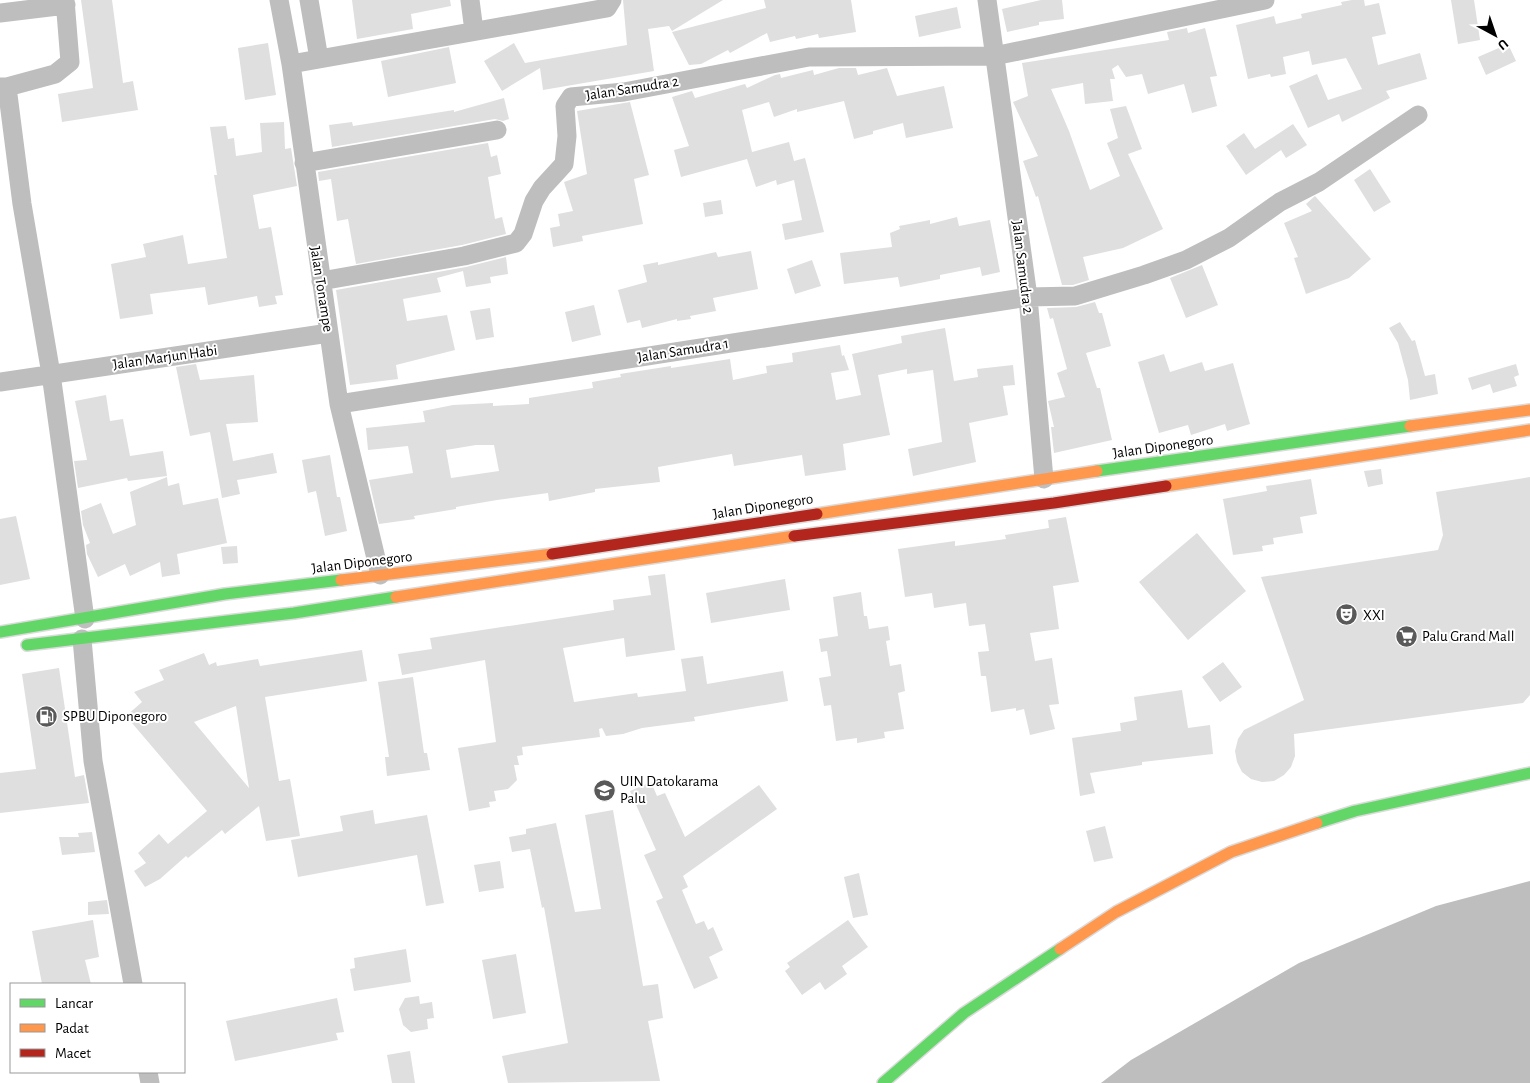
<svg xmlns="http://www.w3.org/2000/svg" width="1530" height="1083" font-family="'Alegreya Sans',sans-serif">
<style>
.water{fill:#bebebe}
.building{fill:#dfdfdf;fill-rule:evenodd}
.lines{fill:none;stroke-linecap:round;stroke-linejoin:round}
.fast-casing{stroke:#dbdbdb;stroke-width:14}
.slow-casing{stroke:#dbdbdb;stroke-width:14}
.jam-casing{stroke:#dbdbdb;stroke-width:14}
.street{stroke:#bebebe;stroke-width:19}
.fast{stroke:#63d668;stroke-width:11}
.slow{stroke:#ff974d;stroke-width:11}
.jam{stroke:#b3261e;stroke-width:11}
.labels{text-anchor:middle;stroke-width:4;stroke-linejoin:round;paint-order:stroke}
.street-label{font-size:15px;fill:#000;stroke:#fff}
.poi-label{font-size:15px;fill:#000;stroke:#fff;text-anchor:start}
</style>
<rect width="100%" height="100%" fill="#fff"/>
<path class="water" d="M1530,881V1083H1101L1131,1060L1299,963L1436,906Z"/>
<path class="building" d="M81,0H112L123,83L133,81L138,110L62,122L58,94L93,88Z
M352,0H450L451,6L411,14L413,29L357,39Z
M623,0H723L672,31L669,26L648,29L654,71L543,90L540,68L502,91L484,61L514,43L525,63L627,45Z
M764,0H851L856,32L819,38L818,34L796,39L795,36L770,42L767,33L730,53L728,50L701,64L689,65L672,32L766,8Z
M1041,0H1062L1064,19L1039,22V25L1007,32L1002,9Z
M1352,0H1364L1365,6L1379,3L1386,34L1372,37L1378,65L1420,53L1427,79L1386,91L1390,98L1342,122L1339,114L1308,128L1289,86L1317,74L1328,100L1362,89L1346,58L1312,65L1309,51L1283,57L1286,74L1271,77L1270,74L1248,79L1236,25L1274,16L1276,24L1302,18L1301,14L1342,5L1341,2Z
M1451,0H1474L1480,40L1458,44Z
M957,7L961,28L919,37L915,16Z
M1187,28L1188,33L1205,28L1217,76L1210,77L1217,106L1192,113L1184,84L1148,94L1142,74L1126,77L1118,65L1112,69L1115,79H1110L1113,101L1085,104L1083,83L1051,89L1069,131L1090,190L1120,176L1107,143L1118,138L1110,109L1126,106L1142,149L1128,154L1163,229L1123,248L1083,257L1089,280L1073,285H1062L1038,196L1036,197L1023,161L1038,156L1013,102L1028,96L1022,63L1169,40L1167,32Z
M268,43L276,95L245,100L238,48Z
M1508,44L1516,61L1486,75L1478,57Z
M449,47L456,83L388,97L381,61Z
M839,68H856L858,75L887,68L897,96L944,86L953,128L906,138L903,123L873,131V134L854,139L844,101L797,112V109L774,117L769,102L742,110L752,152L789,142L794,161L805,158L824,232L785,240L782,224L802,220L794,180L777,185L776,180L756,187L747,159L681,177L674,150L689,146L672,97L692,91L695,98L745,84L747,88L775,75L780,74L781,78L813,70L814,75Z
M504,98L509,119L503,121L495,119L332,147L329,125L352,122L353,126L454,110V112Z
M630,102L649,175L634,179L643,224L582,236L583,241L553,247L550,228L560,226L558,214L573,211L564,182L587,174L577,111Z
M284,122L285,149L291,148L297,186L253,195L259,229L271,227L283,295L275,296L277,304L259,307L257,296L208,305L205,287L150,294L153,314L120,319L111,264L146,257L143,244L183,235L188,264L227,258L214,175H217L210,127L226,126L228,139L234,138L236,156L262,152L260,123Z
M1293,124L1307,145L1286,158L1281,150L1246,175L1226,146L1244,133L1255,149Z
M488,143L491,157L497,155L501,174L488,177L495,219L502,217L506,234L462,245L356,264L348,219L337,221L331,179L319,181L318,172Z
M1370,169L1391,202L1374,212L1354,180Z
M1315,196L1371,259L1349,278L1306,294L1294,258L1298,257L1284,223L1312,211L1306,204Z
M721,200L723,214L705,217L703,203Z
M957,217L959,226L990,220L1000,272L982,276L980,267L940,275V279L900,287L898,277L844,284L840,253L892,247L890,233L900,229L899,226L930,220V224Z
M751,251L758,289L713,298L716,311L690,316L691,319L677,321V319L642,328L640,320L627,323L618,290L647,282L643,265L658,262V265L716,252L718,257Z
M506,257L508,274L490,277L491,283L466,287L463,271L437,278L441,292L403,299L407,321L447,315L455,350L396,365L398,379L350,385L336,290L466,267Z
M812,260L821,286L795,294L787,269Z
M1202,265L1218,305L1186,318L1170,278Z
M1095,302L1099,313H1102L1111,346L1086,353L1097,388H1100L1112,440L1054,453L1051,427H1054L1048,401L1065,397L1057,373L1067,369L1053,318L1050,319L1047,308L1076,307Z
M594,305L601,335L572,342L565,312Z
M490,308L494,337L476,340L470,311Z
M1400,322L1412,341L1415,340L1425,376L1435,374L1438,394L1410,400L1408,380L1398,343L1389,328Z
M945,328L954,381L978,377L977,369L1013,365L1015,385L1003,386L1008,415L969,423L976,462L913,476L908,449L942,442L933,370L907,374V369L878,375L890,435L843,444L846,470L805,476L802,455L734,466L732,454L658,467L660,482L595,489V492L549,501L548,493L497,500L456,507V509L414,516L415,519L379,524L369,480L413,473L408,446L368,450L366,428L425,422L423,411L453,405L493,403V406L529,404V398L593,388L592,382L621,377L620,374L671,366V368L730,359L733,380L767,373L766,366L793,362L792,353L840,345L842,356L844,355L849,370L831,373L836,400L861,395L852,354L902,343L901,336ZM476,445H494L499,471L451,478L446,450Z
M1164,354L1170,372L1202,362L1205,371L1233,363L1250,424L1227,431L1225,424L1191,435L1188,425L1159,433L1138,362Z
M196,364L200,380L254,375L258,422L226,424L233,461L273,453L277,473L237,480L240,494L222,498L210,432L190,436L176,367Z
M1516,364L1519,375L1514,377L1517,386L1493,393L1490,384L1472,390L1468,378Z
M106,395L110,421L123,419L130,456L163,451L167,476L128,481L127,478L78,488L74,461L87,460L75,401Z
M330,455L337,497H340L347,531L325,536L316,491L308,493L302,460Z
M1381,469L1383,484L1368,487L1364,471Z
M167,477L168,486L179,483L183,505L218,498L227,543L177,554L180,574L162,577L160,562L130,576L125,564L98,577L87,554L86,545L90,543L83,525L81,511L101,503L113,534L136,525L130,492Z
M1530,477V695L1523,703L1294,734L1295,756L1291,767L1284,775L1274,781L1262,782L1251,779L1242,772L1237,762L1235,751L1238,739L1244,730L1304,700L1261,577L1438,550L1443,535L1436,492Z
M1311,479L1317,514L1300,517L1303,533L1273,538L1274,544L1262,546L1263,551L1233,555L1223,499L1267,491L1266,486Z
M16,516L30,579L0,585V519Z
M1066,517L1079,582L1053,586L1059,629L1030,633L1035,661L1052,658L1059,704L1049,705L1055,729L1030,735L1024,709L1016,711V708L991,712L986,676H981L978,652L989,651L985,624L969,626L966,603L934,608L932,593L905,597L898,549L955,541V546L1006,539L1005,535L1049,528L1048,520Z
M1197,533L1246,591L1188,640L1139,582Z
M237,546L238,563L223,564L221,547Z
M665,574L675,650L626,657L624,638L563,648L574,702L637,693L638,697L686,691L681,659L703,656L707,684L783,671L788,701L694,717L695,721L642,728L623,734L606,736L602,728L599,729L600,737L522,747L523,755L517,756L519,765H514L517,780L508,789L494,791L496,801L489,802L490,807L469,811L458,748L496,742L485,660L402,675L398,654L432,649L430,638L614,610L613,600L651,595L648,576Z
M785,579L790,610L711,623L706,593Z
M861,592L864,616H867L869,629L888,626L890,640L886,641L890,666L901,664L905,691L898,693L904,729L884,732L885,738L857,743V738L836,741L831,705L824,706L819,678L831,676L827,651L821,652L819,639L838,636L833,597Z
M362,650L367,681L265,697L279,781L290,779L300,836L266,841L259,806L225,834L222,830L188,858L186,856L160,879L145,887L134,871L146,863L138,853L159,834L168,844L207,811L126,716L142,702L134,692L164,680L159,670L204,653L209,665L216,662L217,666L258,659L260,666ZM236,706L249,788L194,722Z
M1223,662L1242,687L1220,702L1202,677Z
M59,668L75,777L84,775L89,803L0,813V773L36,769L22,674Z
M413,677L424,753H427L430,770L387,776L385,757H389L378,682Z
M1182,690L1188,728L1210,725L1213,754L1142,762V765L1090,773L1095,793L1080,796L1072,738L1121,731L1120,723L1137,720L1134,697Z
M651,782L657,796L665,793L685,837L759,785L777,809L683,876L688,887L682,890L696,924L704,921L708,930L713,927L723,950L709,957L718,978L694,989L656,901L663,898L644,855L656,850L630,791Z
M373,810L375,824L427,815L444,903L426,906L417,855L298,877L291,840L343,831L340,816Z
M613,810L643,986L658,984L663,1018L648,1021L660,1081L508,1083L502,1056L568,1043L544,907L542,908L530,849L512,852L509,837L526,834V829L556,823L575,912L601,909L585,815Z
M1105,826L1113,858L1094,862L1086,831Z
M92,832L95,852L62,855L59,837H79L78,833Z
M500,861L504,888L479,892L474,865Z
M859,873L868,915L853,918L844,877Z
M107,900L109,914L88,915V902Z
M93,920L99,957L85,960L91,984H42L32,931Z
M848,920L868,947L842,966L847,974L825,990L820,982L802,995L785,971L790,967L787,963Z
M406,949L411,982L354,991L350,969L355,968L354,958Z
M516,954L526,1013L493,1019L482,960Z
M419,996L420,1004L432,1002L434,1018L427,1019L428,1029L411,1032L403,1025L399,1009L405,998Z
M337,998L344,1032L336,1033L338,1040L235,1061L226,1021Z
M410,1051L415,1083H392L387,1055Z"/>
<g class="lines">
<defs>
<path id="fast" d="M1097,471L1410,426
M0,632L225,594L341,580
M27,645L294,613L396,597
M1317,823L1355,811L1530,773
M883,1083L964,1013L1060,949"/>
<path id="slow" d="M1410,426L1530,410
M1166,486L1530,430
M817,514L1097,471
M341,580L552,554
M396,597L794,536
M1060,949L1116,912L1231,852L1317,823"/>
<path id="jam" d="M794,536L1054,503L1166,486
M552,554L817,514"/>
</defs>
<use href="#fast" class="fast-casing"/>
<use href="#slow" class="slow-casing"/>
<use href="#jam" class="jam-casing"/>
<path class="street" d="M279,0L291,64L339,404L380,575
M309,0L319,59
M470,0L474,31
M987,0L1028,297L1044,479
M0,13L66,5
M291,64L607,8L612,0
M0,87H7L22,204L51,374L85,619
M7,87L55,74L70,62L65,0
M304,163L497,130
M321,281L464,256L516,243L523,234L534,201L542,188L564,164L567,136L565,106L571,97L624,92L809,57L994,56L1265,0
M0,382L329,333
M339,404L1028,297L1075,296L1144,275L1186,260L1229,238L1280,202L1319,182L1418,115
M82,639L93,761L133,984
M148,1072L150,1083"/>
<use href="#fast" class="fast"/>
<use href="#slow" class="slow"/>
<use href="#jam" class="jam"/>
</g>
<defs>
<symbol id="theatre-disc" viewBox="-11 -11 22 22"><circle r="9.5" fill="#595959" stroke="#fff"/><path d="M-5-5.5Q0-4 5-5.5V0Q5 5 0 6Q-5 5-5 0ZM-3.3-2.5H-1v1.5H-3.3ZM1-2.5H3.3v1.5H1ZM-2.8 1Q0 5.5 2.8 1Z" fill="#fff"/></symbol>
<symbol id="supermarket-disc" viewBox="-11 -11 22 22"><circle r="9.5" fill="#595959" stroke="#fff"/><path d="M-6-5.5h2.5l.6 2H6L4.5 2H-2.5L-4.4-4H-6ZM-1.5 3.2a1.3 1.3 0 1 0 .1 0ZM3 3.2a1.3 1.3 0 1 0 .1 0Z" fill="#fff"/></symbol>
<symbol id="fuel-disc" viewBox="-11 -11 22 22"><circle r="9.5" fill="#595959" stroke="#fff"/><path d="M-5.5-6h7V0h2V4h1.3V-2.5L3-4.5l.8-.8L6-3V5H2.5V1h-1V6h-7ZM-4.2-4.7v3.2H.2V-4.7Z" fill="#fff"/></symbol>
<symbol id="university-disc" viewBox="-11 -11 22 22"><circle r="9.5" fill="#595959" stroke="#fff"/><path d="M0-5L7-2L0 1L-7-2ZM-4 1L0 2.5L4 1V4Q0 6-4 4Z" fill="#fff"/></symbol>
</defs>
<g fill-rule="evenodd">
<use href="#theatre-disc" x="1334" y="602" width="25" height="25"/>
<use href="#supermarket-disc" x="1394" y="624" width="25" height="25"/>
<use href="#fuel-disc" x="34" y="704" width="25" height="25"/>
<use href="#university-disc" x="592" y="778" width="25" height="25"/>
</g>
<g class="labels">
<g class="street-label">
<text transform="translate(632 88) rotate(-9)" y="5">Jalan Samudra 2</text>
<text transform="translate(1023 267) rotate(83)" y="5">Jalan Samudra 2</text>
<text transform="translate(322 289) rotate(81)" y="5">Jalan Tonampe</text>
<text transform="translate(683 350) rotate(-9)" y="5">Jalan Samudra 1</text>
<text transform="translate(165 357) rotate(-8)" y="5">Jalan Marjun Habi</text>
<text transform="translate(1163 446) rotate(-8)" y="5">Jalan Diponegoro</text>
<text transform="translate(763 506) rotate(-9)" y="5">Jalan Diponegoro</text>
<text transform="translate(362 562) rotate(-7)" y="5">Jalan Diponegoro</text>
</g>
<g class="poi-label">
<text x="1363" y="620">XXI</text>
<text x="1422" y="641">Palu Grand Mall</text>
<text x="63" y="721">SPBU Diponegoro</text>
<text x="620" y="786">UIN Datokarama<tspan x="620" dy="17">Palu</tspan></text>
</g>
</g>
<rect x="10" y="983" width="175" height="90" fill="#ffffff" stroke="#999999"/>
<rect x="20" y="999" width="25" height="8" fill="#63d668" stroke="#999999"/>
<text x="55" y="1008" font-size="15" fill="#000000">Lancar</text>
<rect x="20" y="1024" width="25" height="8" fill="#ff974d" stroke="#999999"/>
<text x="55" y="1033" font-size="15" fill="#000000">Padat</text>
<rect x="20" y="1049" width="25" height="8" fill="#b3261e" stroke="#999999"/>
<text x="55" y="1058" font-size="15" fill="#000000">Macet</text>
<g transform="translate(1495 35) rotate(140)" stroke="#ffffff" stroke-width="4" paint-order="stroke">
<path d="M0-4L9 19L0 12L-9 19Z" fill="#000000"/>
<text y="-8" font-size="14" font-weight="bold" text-anchor="middle" fill="#000000">U</text>
</g>
</svg>
